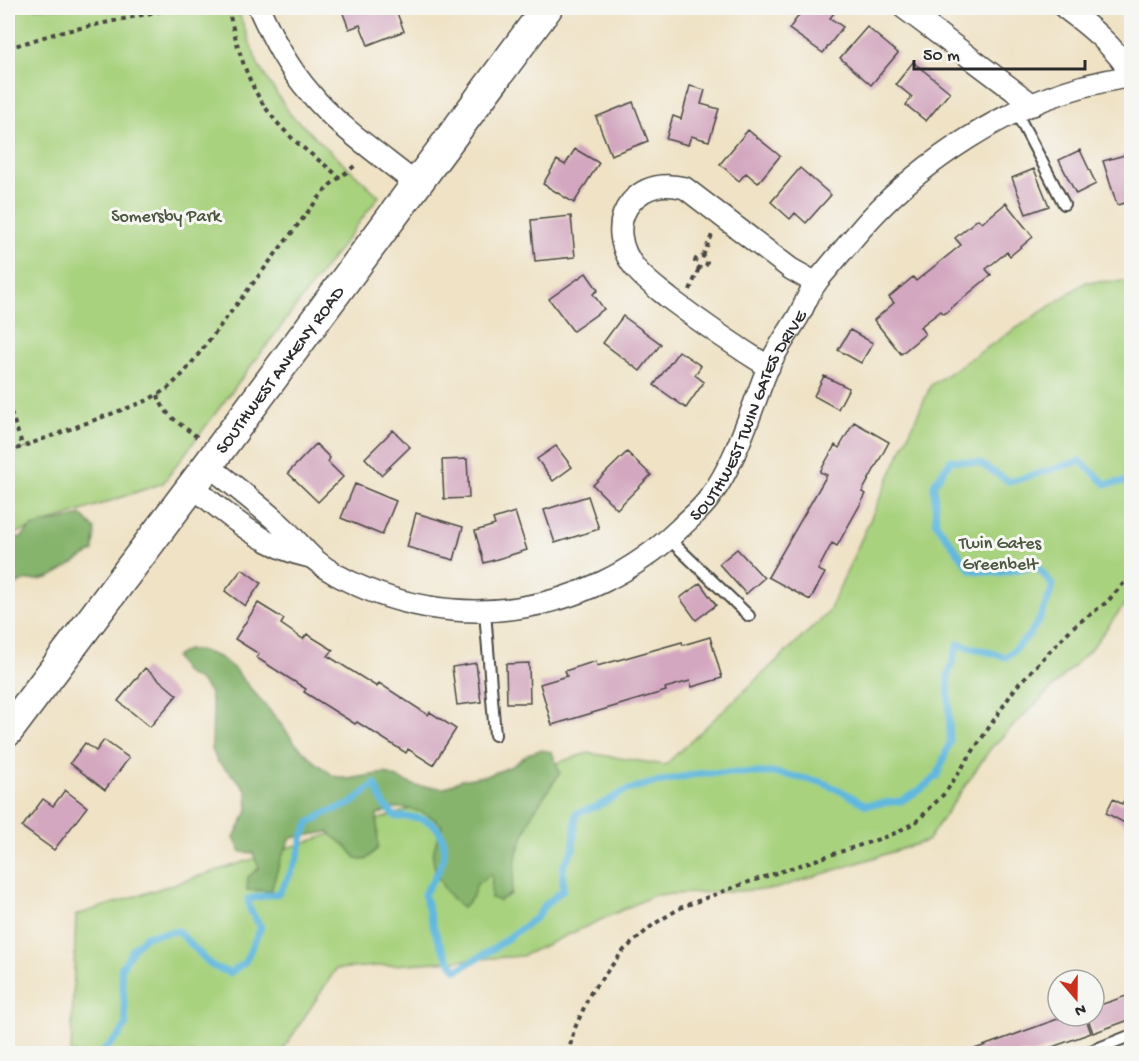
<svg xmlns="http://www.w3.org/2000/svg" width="1139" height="1061" font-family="'Gochi Hand',sans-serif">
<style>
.green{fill:#a8d27e;stroke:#6a7e54;stroke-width:1.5}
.forest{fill:#86b46d;stroke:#58704c;stroke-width:1.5}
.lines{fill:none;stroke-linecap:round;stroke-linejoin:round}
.stream{stroke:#61b8de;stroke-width:7}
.building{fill:#d3a7bf}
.lane-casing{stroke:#484642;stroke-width:14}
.street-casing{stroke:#484642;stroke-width:24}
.secondary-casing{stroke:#484642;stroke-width:33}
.path{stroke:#484642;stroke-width:4;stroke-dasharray:4.5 4.5;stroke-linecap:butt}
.lane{stroke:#fff;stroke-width:10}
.street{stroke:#fff;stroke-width:21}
.secondary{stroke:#fff;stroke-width:30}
.labels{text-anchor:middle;stroke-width:6;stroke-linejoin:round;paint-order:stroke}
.park-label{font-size:18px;fill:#4a5540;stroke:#f6f6f2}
.street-label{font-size:18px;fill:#2b2b2b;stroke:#f6f6f2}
</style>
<rect width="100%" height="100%" fill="#f6f6f2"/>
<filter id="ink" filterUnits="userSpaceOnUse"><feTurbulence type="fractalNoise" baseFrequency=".0167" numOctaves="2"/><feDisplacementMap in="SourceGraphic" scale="12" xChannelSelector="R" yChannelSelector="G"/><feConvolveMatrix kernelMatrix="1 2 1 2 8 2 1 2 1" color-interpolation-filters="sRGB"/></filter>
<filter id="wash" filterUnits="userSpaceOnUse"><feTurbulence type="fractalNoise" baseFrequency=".008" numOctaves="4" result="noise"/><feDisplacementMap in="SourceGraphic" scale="24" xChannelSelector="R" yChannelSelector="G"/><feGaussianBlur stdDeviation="1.35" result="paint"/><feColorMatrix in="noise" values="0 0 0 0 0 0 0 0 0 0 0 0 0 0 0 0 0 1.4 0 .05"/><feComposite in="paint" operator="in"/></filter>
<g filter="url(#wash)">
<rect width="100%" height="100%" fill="#efe2c5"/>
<path class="green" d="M8,8H237L259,67L290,114L379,196L163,483L8,536Z
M1131,281V596L1091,649L991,748L927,841L775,889L655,895L522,956L336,969L281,1053L71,1054L76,915L588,753L665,765L828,613L931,385L1086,282Z"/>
<path class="forest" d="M82,515L95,529L94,551C79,559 66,569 52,576C33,585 26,573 8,592V534L21,538L31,527Z
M187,650L202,651L221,658L234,669L276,718L295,743L316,763L334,776L348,779L385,773L416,786L445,788L461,780L489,775L512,766L528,754L540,750L552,752L560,773L532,814L517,853L511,894L499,901L491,898L492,874L477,884L472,898L463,907C448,899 435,876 433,859C432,849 439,835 442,826C432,814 412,807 396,808C390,809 382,813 377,815L378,848L366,860L356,858L346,846L328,832L291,838L280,861L271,891L247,890L248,877L259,868L253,853L241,852L234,838L248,810L247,792L242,784L217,761L212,749L213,709L209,691L199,680L185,673L175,657Z"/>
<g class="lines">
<path class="stream" d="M100,1054L119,1036L126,1024L121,969L133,949L146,936L178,931L212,966L230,973L245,962L261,927L250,910L248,899L279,893L288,878L298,857L303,836L309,823L328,812L351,804L375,784L384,805L396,817C422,815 445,822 444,852C443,867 432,882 424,894C433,925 436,945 457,970L490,951L537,917L544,906L563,890V867L573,849L576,813L596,807L625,791L648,784L702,773H777L821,782L845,793L866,805L901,801L920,790L937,776L950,742L948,676L958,644L1006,657C1034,634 1041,620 1053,586L1037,566L997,573L971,570L936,523L934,484L951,460L979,463L1010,482L1080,461L1106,484L1132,481"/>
</g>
<g id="blocks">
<path class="building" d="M341,8H395L404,31L368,45L360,25L349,29Z
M804,8H838L830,18L843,27L823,53L789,29Z
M867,27L898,53L871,85L840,58Z
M913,62L950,92L926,121L906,105L912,97L896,84Z
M690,86L705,90L701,104L719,109L709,141L691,136L688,145L666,139L673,116L681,119Z
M633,102L648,141L611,155L596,117Z
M748,130L780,156L758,183L746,173L739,181L720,164Z
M575,149L599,163L574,203L543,184L557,160L565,165Z
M1080,150L1096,184L1076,194L1059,160Z
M1132,153V201L1117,205L1103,161Z
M800,168L831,195L806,223L795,213L790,219L771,202Z
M1034,169L1049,206L1026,214L1012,178Z
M1006,203L1033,237L1010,256L1007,252L986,269L991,275L944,314L941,311L920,327L925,334L901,354L874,320L894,303L889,297L913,277L916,281L961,245L955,238L978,219L982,223Z
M571,216L575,257L535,261L531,220Z
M586,273L598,290L593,294L604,309L573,331L549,299Z
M623,316L661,344L640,371L603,343Z
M850,330L873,343L861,363L838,350Z
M679,351L701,366L695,375L704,382L686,408L654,385Z
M824,376L849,388L838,409L814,396Z
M854,422L889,442L862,492L866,494L837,546L832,543L818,570L825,573L810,600L768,577L827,475L820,472L835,445L839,448Z
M393,430L410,447L381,475L365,458Z
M316,444L330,458L328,462L343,477L318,502L288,473Z
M556,446L572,467L553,481L537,459Z
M627,452L651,475L617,509L593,485Z
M467,459L469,498L444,499L442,460Z
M355,484L396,501L382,535L341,518Z
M588,496L599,529L555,543L544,510Z
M515,512L527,550L484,563L475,531L495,525L493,519Z
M416,513L463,527L454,560L407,547Z
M737,549L764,578L746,594L719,564Z
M242,569L261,583L245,606L225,591Z
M700,583L716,605L696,620L680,598Z
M258,603L284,619L281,624L303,639L307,634L333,650L328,656L377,687L379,683L428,715L430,712L456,729L433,765L408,749L406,753L357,722L355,724L304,692L306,689L257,658L259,654L235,639Z
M710,637L722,678L692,687L690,681L665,688L666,691L552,725L540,684L567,676L565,671L596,661L597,666L682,642L683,645Z
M476,663L481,702L457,705L452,667Z
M529,663L530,703H507L506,664Z
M145,668L177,695L150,727L118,701Z
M104,740L129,758L105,790L70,763L85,743L96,751Z
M1132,787V827L1106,813L1113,799L1122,804Z
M65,790L87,807L54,850L22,827L43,799L53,806Z
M1132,994V1019L1093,1033L1087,1016H1094V1007Z
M1066,1016H1085L1091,1033L1033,1054H961Z"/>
</g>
</g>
<g filter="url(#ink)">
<use href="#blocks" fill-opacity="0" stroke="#484642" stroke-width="1.5"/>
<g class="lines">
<defs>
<path id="lane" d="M1016,112L1064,204
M669,539L749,616
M485,612L495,735
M1084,1054L1132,1035"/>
<g id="street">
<path d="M259,8C273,39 288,68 311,94C337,126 383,157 416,184"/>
<path d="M904,8L1033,105"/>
<path d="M1065,8C1092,28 1112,45 1132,74"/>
<path d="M769,367C735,346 702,323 670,299C659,290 645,280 636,269C620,250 614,222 631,202C646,185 664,183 685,188L791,269L816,283"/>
<path id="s1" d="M208,465C233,485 259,505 283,527C303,546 311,561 337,575C450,637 588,617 680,528C690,518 702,509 710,497C737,460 750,412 767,370C775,351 787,335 798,317C805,305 809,291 818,280C835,260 852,239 869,220C924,160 1006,107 1084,86C1099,82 1116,79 1132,76"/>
<path d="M192,486C227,515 265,548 310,557"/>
</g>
<g id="secondary">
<path id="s2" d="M8,731L208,465L547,8"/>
</g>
</defs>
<use href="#lane" class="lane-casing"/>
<use href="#street" class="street-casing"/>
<use href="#secondary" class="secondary-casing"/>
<path class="path" d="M228,8C240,57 249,95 286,132C302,149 323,162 340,178
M8,48L57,33L175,8
M695 262a6 6 0 1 1 12 0a6 6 0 1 1-12 0Z
M703,256L712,235
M690,290L699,268
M158,395C163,415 181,424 197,437
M8,404L23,447
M8,452L146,401L167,389L184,373L317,200L330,185L357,164
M568,1054L574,1030L591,992L624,950L654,924L682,907L740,885L891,835L916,822L945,793L1016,687L1073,627L1107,602L1132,574"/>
<use href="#lane" class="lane"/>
<use href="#street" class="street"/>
<use href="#secondary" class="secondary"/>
</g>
</g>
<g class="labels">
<g class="park-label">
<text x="166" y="221">Somersby Park</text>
<text x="1000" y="548">Twin Gates<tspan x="1000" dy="21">Greenbelt</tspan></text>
</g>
<g class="street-label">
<text dy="6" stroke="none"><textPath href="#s2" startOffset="452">SOUTHWEST ANKENY ROAD</textPath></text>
<text dy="6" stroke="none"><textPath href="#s1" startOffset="674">SOUTHWEST TWIN GATES DRIVE</textPath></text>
</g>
</g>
<rect width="1139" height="1061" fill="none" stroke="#f6f6f2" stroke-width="30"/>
<g transform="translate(1076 998) rotate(160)"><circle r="28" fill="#f6f6f2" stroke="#a5a5a2" stroke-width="1.5"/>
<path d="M0-4.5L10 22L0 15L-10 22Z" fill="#c8321e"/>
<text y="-9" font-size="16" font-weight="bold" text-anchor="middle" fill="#2b2b2b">N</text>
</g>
<path d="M914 60v9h171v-9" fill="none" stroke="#2b2b2b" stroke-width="3"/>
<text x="923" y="60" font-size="18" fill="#2b2b2b" stroke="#f6f6f2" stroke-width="4.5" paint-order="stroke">50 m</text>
</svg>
